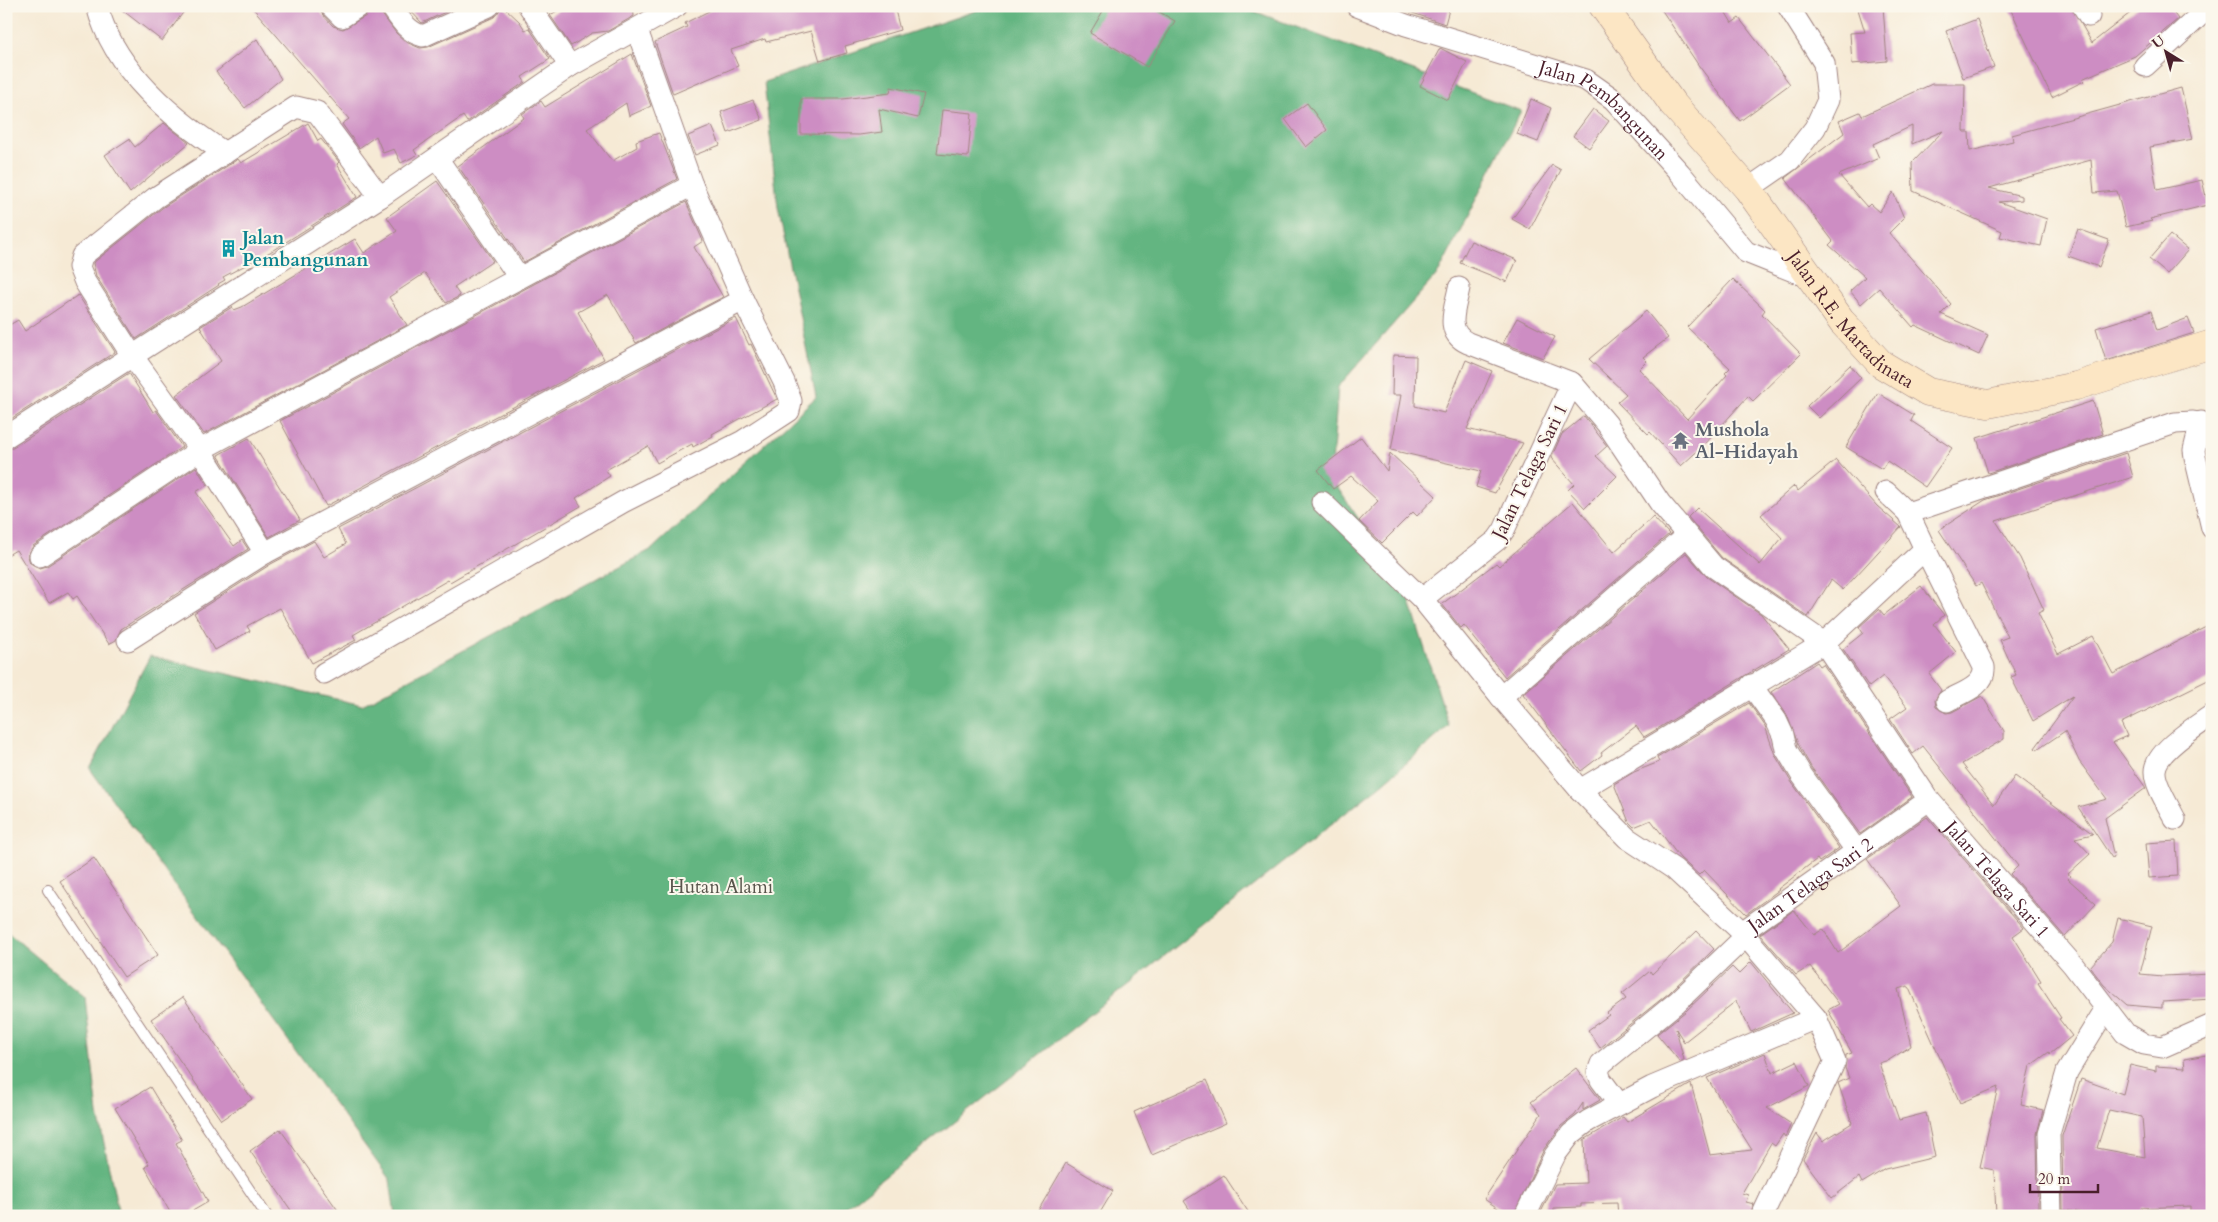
<svg xmlns="http://www.w3.org/2000/svg" width="2218" height="1222" font-family="Cardo,serif">
<style>
.forest{fill:#64b581;stroke:#576a56}
.building{fill:#cd8dc3;fill-rule:evenodd}
.lines{fill:none;stroke-linecap:round;stroke-linejoin:round}
.lane-casing{stroke:#a08480;stroke-width:12}
.street-casing{stroke:#a08480;stroke-width:23}
.secondary-casing{stroke:#a08480;stroke-width:29}
.lane{stroke:#fff;stroke-width:10}
.street{stroke:#fff;stroke-width:21}
.secondary{stroke:#fce6c4;stroke-width:28}
.labels{text-anchor:middle;stroke-width:4;stroke-linejoin:round;paint-order:stroke}
.street-label{font-size:19px;fill:#4a1f2b;stroke:#fbf7ec}
.culture-label{font-size:19px;font-weight:bold;fill:#0d838f;stroke:#fbf7ec;text-anchor:start}
.worship-label{font-size:19px;font-weight:bold;fill:#5b616d;stroke:#fbf7ec;text-anchor:start}
.park-label{font-size:19px;fill:#59554c;stroke:#fbf7ec}
</style>
<rect width="100%" height="100%" fill="#fbf7ec"/>
<filter id="ink" filterUnits="userSpaceOnUse"><feTurbulence type="fractalNoise" baseFrequency=".02" numOctaves="2"/><feDisplacementMap in="SourceGraphic" scale="10" xChannelSelector="R" yChannelSelector="G"/><feConvolveMatrix kernelMatrix="1 2 1 2 8 2 1 2 1" color-interpolation-filters="sRGB"/></filter>
<filter id="wash" filterUnits="userSpaceOnUse"><feTurbulence type="fractalNoise" baseFrequency=".0096" numOctaves="4" result="noise"/><feDisplacementMap in="SourceGraphic" scale="20" xChannelSelector="R" yChannelSelector="G"/><feGaussianBlur stdDeviation="1.12" result="paint"/><feColorMatrix in="noise" values="0 0 0 0 0 0 0 0 0 0 0 0 0 0 0 0 0 1.4 0 .05"/><feComposite in="paint" operator="in"/></filter>
<g filter="url(#wash)">
<rect width="100%" height="100%" fill="#f6ead5"/>
<path class="forest" d="M990,6H1240L1521,111L1439,272L1338,387L1331,478L1406,589L1449,726L1381,785L835,1216H395L390,1180L90,769L150,656L362,705L652,549L816,397L778,208L764,82Z
M6,931L85,997L98,1114L119,1216H6Z"/>
<g id="blocks">
<path class="building" d="M117,6H188L162,41Z
M251,6H319L322,14L333,26L343,29L366,16L371,6H379L381,13L396,33L406,42L420,48L428,47L494,17L503,6L520,22L525,30L529,28L550,59L522,77L525,82L467,122L463,116L414,150L417,155L401,163L394,149L383,153L376,136L359,148L342,124L349,119Z
M406,6H458L422,23Z
M566,6H633L634,16L608,31L592,33L571,46L550,15Z
M719,6H894L900,30L845,46L847,53L820,61L811,31L766,42L765,39L731,50L738,66L673,94L655,42L687,27L685,23Z
M1106,6H1149L1175,21L1147,67L1090,33Z
M1392,6H1450L1445,24Z
M1659,6H1722L1732,23L1739,18L1790,84L1740,121L1699,66Z
M1857,6H1883L1887,61L1852,64L1850,33L1865,32Z
M2009,6H2071L2092,43L2139,6H2168L2178,19L2135,56L2082,79L2084,81L2052,97Z
M1977,19L1994,67L1963,78L1946,31Z
M257,39L281,79L245,108L216,72Z
M1440,48L1467,62L1448,100L1420,86Z
M632,54L651,106L629,116L626,103L587,129L612,161L637,147L636,141L659,133L677,179L524,262L458,166L524,118L522,114L541,101L545,107Z
M1932,84H1965L1964,132H1969L1970,151L2013,141L2012,135L2181,88L2193,139L2150,147L2157,190L2202,180L2208,205L2150,219L2152,221L2126,227L2117,191L2094,193L2091,160L1989,188L2022,196V200L1999,202L2047,219L2041,246L2000,237L2002,231L1913,191L1912,163L1943,131L1912,144V126L1873,144L1879,158L1839,175L1867,207L1870,204L1879,212L1893,192L1904,218L1889,233L1951,304L1941,314L1988,335L1979,355L1915,325L1913,327L1879,288L1861,304L1850,291L1865,277L1829,245L1833,241L1785,178L1844,133L1839,121L1860,112L1862,116Z
M891,87L924,94L918,118L879,109L882,132L859,135L801,134V99H843L890,93Z
M1531,99L1551,108L1538,142L1517,134Z
M753,100L762,120L728,133L721,112Z
M1307,103L1327,130L1306,147L1285,119Z
M1593,109L1609,121L1589,148L1573,136Z
M942,110L972,113L968,157L937,154Z
M164,123L189,143L130,193L105,155L129,139L135,147Z
M308,123L318,141L321,139L339,162L337,164L357,197L270,252L223,277L225,280L218,284L219,285L136,339L96,276L93,263L162,208L238,159L241,163Z
M712,126L720,145L695,155L688,136Z
M1552,165L1561,170L1530,229L1512,219Z
M437,181L493,261L454,287L460,296L446,303L425,273L389,297L407,325L204,434L176,395L221,361L200,327L232,307L234,310L242,307L355,239L364,253L397,231L387,217Z
M686,202L703,241L694,247L723,297L636,343L608,295L578,312L604,359L326,506L280,421Z
M2078,229L2109,240L2099,267L2068,256Z
M2170,235L2188,250L2167,274L2149,259Z
M1471,241L1517,260L1507,282L1460,263Z
M1733,279L1765,310L1762,314L1801,354L1753,401L1748,396L1705,444L1681,466L1650,432L1648,434L1617,402L1626,394L1589,359L1646,311L1668,338L1643,357L1647,361L1639,369L1687,419L1727,375L1725,373L1730,368L1687,327Z
M78,295L115,352L6,422V327L18,320L25,331Z
M2151,311L2157,330L2188,318L2194,333L2106,361L2096,328Z
M736,318L749,345L751,344L777,399L712,434L713,436L693,447L692,444L657,463L648,446L606,470L610,476L576,498L581,506L450,582L448,580L353,635L356,640L312,663L280,608L247,626L250,631L215,650L194,613L271,564L314,541L324,557L346,544L338,529Z
M1517,318L1555,337L1543,358L1503,343Z
M1393,355L1416,356L1415,406L1444,413L1466,360L1492,371L1467,429L1523,443L1495,493L1476,487L1481,471L1391,450L1401,395H1392Z
M1850,365L1861,378L1819,418L1807,406Z
M129,373L153,412L156,410L182,447L33,546L28,556L30,563L40,568L47,566L196,467L207,485L196,492L234,546L242,540L248,549L121,629L116,640L109,644L77,596L73,599L68,592L49,603L16,550L6,556V449L13,448Z
M1878,393L1914,415L1911,421L1952,448L1925,487L1887,461L1882,469L1846,447Z
M2093,401L2103,434L1988,473L1977,438Z
M1584,416L1607,446L1596,456L1617,476L1585,508L1568,490L1574,484L1551,458L1562,434Z
M1361,437L1387,471L1390,453L1436,496L1417,516L1413,512L1382,543L1359,521L1378,501L1351,476L1333,489L1318,470Z
M249,438L300,520L269,537L218,455Z
M2126,453L2133,477L1996,521L2020,558L2044,610L2038,613L2058,654L2093,636L2113,674L2212,624V678L2121,723L2127,736L2113,742L2146,788L2105,818L2114,857L2112,858L2078,807L2107,799L2079,761L2065,731L2037,750L2035,748L2073,696L2033,721L2011,677L2016,675L2000,640L2008,637L1981,583L1976,586L1939,530L1985,500Z
M1836,460L1877,506L1901,527L1843,590L1831,580L1808,617L1722,558L1688,517L1697,508L1760,565L1782,538L1761,515L1794,486L1798,491Z
M1573,502L1614,552L1653,517L1669,534L1505,677L1464,625L1461,628L1442,604L1496,563L1499,566Z
M1686,553L1707,577L1761,614L1789,649L1644,737L1636,726L1601,753L1602,755L1581,771L1523,694Z
M1921,586L1944,615L1934,624L1956,652L1929,674L1941,690L1935,700L1936,707L1946,713L1952,712L1982,696L2004,731V739L1962,764L1994,805L2015,776L2093,834L2075,838L2090,854L2068,874L2071,876L2068,879L2096,904L2065,937L2010,874L2018,866L1923,746L1913,754L1890,719L1907,707L1883,676L1869,687L1843,649L1863,633L1859,627L1879,609L1884,615Z
M1817,662L1820,666L1823,664L1912,797L1860,834L1811,767L1798,744L1787,715L1771,692Z
M1749,703L1765,726L1775,755L1790,780L1839,848L1819,862L1817,859L1778,889L1779,890L1746,914L1704,870L1699,875L1680,858L1651,820L1634,827L1629,822L1614,784L1634,772L1659,762L1657,758Z
M1927,817L2024,928L2013,936L2041,981L2038,983L2061,1018L2059,1019L2072,1036L2050,1054L2049,1052L2030,1066L2021,1105L2043,1110L2037,1134L2038,1208H2033V1216H1996L1994,1170L1980,1167L1998,1087L1960,1103L1908,986L1898,989L1911,1046L1889,1060L1879,1063L1899,1120L1926,1113L1935,1157L1885,1169L1862,1183L1859,1177L1832,1198L1803,1159L1817,1133L1823,1141L1852,1123L1838,1083L1849,1078L1845,1068L1846,1055L1852,1053L1828,1010L1839,1004L1810,966L1796,975L1760,934L1794,910L1814,935L1823,929L1838,953L1901,906L1867,859Z
M2176,841L2178,876L2149,878L2146,843Z
M94,858L158,955L124,977L60,881Z
M2118,918L2152,926L2140,974L2163,976L2212,974V999L2162,1002V1008L2127,1005L2104,985L2090,967L2112,942Z
M1697,931L1714,949L1669,993L1600,1048L1588,1030L1609,1015L1607,1013L1626,999L1622,994L1650,971L1652,974Z
M1751,962L1793,1013L1751,1032L1736,1001L1684,1042L1676,1029L1684,1060L1680,1062L1657,1034L1686,1011L1732,967L1739,974Z
M183,997L252,1099L221,1120L151,1019Z
M1765,1053L1772,1073L1797,1061L1809,1086L1767,1108L1791,1124L1785,1137L1783,1134L1775,1146L1771,1143L1742,1193L1748,1195L1746,1202L1754,1204L1750,1216H1618L1617,1203L1581,1204V1207L1554,1208V1216H1539L1555,1184L1586,1183L1584,1140L1623,1117L1627,1122L1691,1084L1710,1155L1752,1150L1707,1078Z
M2212,1054V1216H2190V1206L2141,1208L2142,1216H2105L2063,1210L2062,1136L2081,1079L2123,1094L2130,1065L2156,1071V1066L2185,1068L2184,1059ZM2109,1110L2142,1117L2145,1157L2097,1148Z
M1576,1068L1600,1100L1583,1110V1103L1575,1115L1561,1126L1544,1149L1513,1216H1510L1484,1199L1541,1114L1531,1102Z
M1207,1080L1226,1123L1152,1155L1134,1112Z
M150,1087L182,1140L176,1143L208,1202L184,1216H172L145,1167L149,1164L115,1108Z
M280,1129L342,1216H295L250,1151Z
M1066,1163L1113,1191L1098,1216H1035Z
M1224,1175L1251,1216H1194L1184,1201Z"/>
</g>
</g>
<g filter="url(#ink)">
<use href="#blocks" fill-opacity="0" stroke="#a08480" stroke-width="1"/>
<g class="lines">
<defs>
<path id="lane" d="M48,890L267,1216"/>
<g id="street">
<path d="M97,6C114,70 171,118 225,153"/>
<path d="M331,6L342,17L359,6"/>
<path d="M391,6C400,19 407,32 423,36L489,6"/>
<path d="M529,6L570,66"/>
<path id="s1" d="M1357,6L1406,25L1586,80L1613,99L1680,173L1746,252L1811,278"/>
<path d="M2083,6L2089,16"/>
<path d="M637,30L692,185"/>
<path d="M2145,66L2210,6"/>
<path d="M437,158L519,277"/>
<path d="M1748,189L1790,160L1815,128L1828,100L1824,63L1788,6"/>
<path d="M1459,288C1455,309 1444,332 1468,343L1572,383"/>
<path d="M2201,422L2194,450L2195,457L2212,528"/>
<path d="M6,437L380,197L570,66L677,6"/>
<path d="M1886,492L1908,513L1925,549"/>
<path d="M1322,502L1422,599"/>
<path d="M1908,513L2175,423L2193,422L2212,425"/>
<path d="M265,553L200,450L133,357L85,282L79,267L82,256L155,198L296,107L317,112L380,197"/>
<path d="M40,556L200,450L692,185L743,300L265,553L128,640"/>
<path d="M324,673L623,502L743,441L789,411L791,401L784,382L743,300"/>
<path d="M1751,685L1776,720L1783,735L1786,749L1801,774L1856,850"/>
<path d="M1501,697L1687,535"/>
<path id="s2" d="M1947,701C1962,693 1986,686 1984,667L1925,549L1824,643L1714,567L1660,503L1607,424L1572,383L1504,530L1497,540L1422,599L1501,697L1580,790L1824,643L1929,800L2073,965L2125,1033L2144,1044L2162,1047L2212,1025"/>
<path d="M1580,790L1627,838L1674,869L1742,932"/>
<path d="M2175,819C2169,807 2155,785 2155,772C2154,752 2197,726 2212,715"/>
<path d="M1619,1104L1601,1080L1598,1072L1601,1064L1677,1002L1745,937"/>
<path d="M1525,1216L1555,1155L1571,1134L1588,1121L1652,1087L1816,1018"/>
<path id="s3" d="M1762,1216L1835,1061L1816,1018L1742,932L1929,800"/>
<path d="M2051,1216L2049,1134L2067,1072L2105,1010"/>
</g>
<g id="secondary">
<path id="s4" d="M1603,6L1672,103L1748,189L1843,323L1881,364L1928,392L1988,404L2076,386L2212,344"/>
</g>
</defs>
<use href="#lane" class="lane-casing"/>
<use href="#street" class="street-casing"/>
<use href="#secondary" class="secondary-casing"/>
<use href="#lane" class="lane"/>
<use href="#street" class="street"/>
<use href="#secondary" class="secondary"/>
</g>
</g>
<defs>
<symbol id="building-bare" viewBox="-9 -9 18 18"><path d="M-4-6H4V6H1V3H-1V6H-4ZM-2.5-4.3h1.7v1.8h-1.7ZM.8-4.3h1.7v1.8H.8ZM-2.5-1h1.7V.8h-1.7ZM.8-1h1.7V.8H.8Z" fill="#0f9aa8" stroke="#fbf7ec" stroke-width="2.5" paint-order="stroke"/></symbol>
<symbol id="temple-bare" viewBox="-9 -9 18 18"><path d="M0-6L5-2H3V0L6.5 2.5H4V6H1.5V3h-3V6H-4V2.5H-6.5L-3 0V-2H-5Z" fill="#6b7280" stroke="#fbf7ec" stroke-width="2.5" paint-order="stroke"/></symbol>
</defs>
<g fill-rule="evenodd">
<use href="#building-bare" x="216" y="236" width="25" height="25"/>
<use href="#temple-bare" x="1668" y="428" width="25" height="25"/>
</g>
<g class="labels">
<g class="street-label">
<text dy="7" stroke="none"><textPath href="#s1" startOffset="272">Jalan Pembangunan</textPath></text>
<text dy="7" stroke="none"><textPath href="#s4" startOffset="401">Jalan R.E. Martadinata</textPath></text>
<text transform="translate(1529 471) rotate(-64)" y="7">Jalan Telaga Sari 1</text>
<text dy="7" stroke="none"><textPath href="#s2" startOffset="1786">Jalan Telaga Sari 1</textPath></text>
<text dy="7" stroke="none"><textPath href="#s3" startOffset="415">Jalan Telaga Sari 2</textPath></text>
</g>
<g class="culture-label">
<text x="242" y="244">Jalan<tspan x="242" dy="22">Pembangunan</tspan></text>
</g>
<g class="worship-label">
<text x="1695" y="436">Mushola<tspan x="1695" dy="22">Al-Hidayah</tspan></text>
</g>
<g class="park-label">
<text x="721" y="893">Hutan Alami</text>
</g>
</g>
<rect width="2218" height="1222" fill="none" stroke="#fbf7ec" stroke-width="25"/>
<g transform="translate(2166 52) rotate(323)" stroke="#fbf7ec" stroke-width="4" paint-order="stroke">
<path d="M0-4L9 19L0 12L-9 19Z" fill="#4a1f2b"/>
<text y="-8" font-size="14" font-weight="bold" text-anchor="middle" fill="#4a1f2b">U</text>
</g>
<path d="M2030 1184v8h68v-8" fill="none" stroke="#4a1f2b" stroke-width="2.5"/>
<text x="2038" y="1184" font-size="15" fill="#4a1f2b" stroke="#fbf7ec" stroke-width="4" paint-order="stroke">20 m</text>
</svg>
